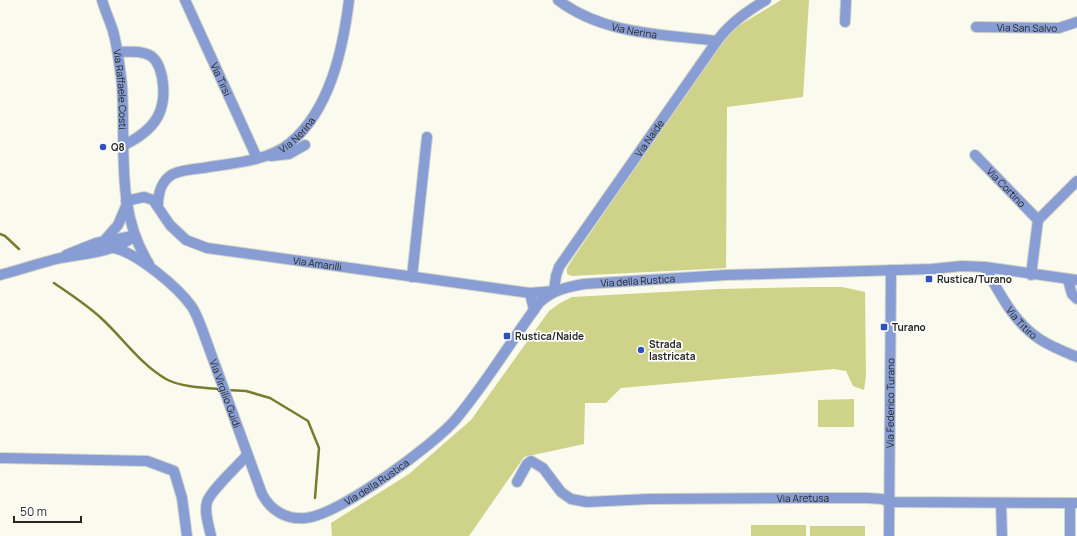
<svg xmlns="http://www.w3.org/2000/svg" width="1077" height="536" font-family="Manrope,sans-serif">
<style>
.green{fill:#ced389}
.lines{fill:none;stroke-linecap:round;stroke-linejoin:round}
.stream{stroke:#797c2f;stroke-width:2.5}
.minor-casing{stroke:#d4d5c9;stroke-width:12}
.minor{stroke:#879dd4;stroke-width:10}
.poi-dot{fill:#314fbf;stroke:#fff;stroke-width:1.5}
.labels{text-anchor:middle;stroke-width:3.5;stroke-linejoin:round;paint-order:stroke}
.street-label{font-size:10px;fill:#262722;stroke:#fff}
.poi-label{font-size:10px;font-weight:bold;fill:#262722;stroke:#fff;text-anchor:start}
</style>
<rect width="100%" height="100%" fill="#fafbee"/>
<path class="green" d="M781,0H809L803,97L727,107L726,268L572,276L567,274V268L574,257L713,53L735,28Z
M812,287H842L865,292L866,376L864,390L853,386L846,371L834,369L621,388L606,403H585L584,444L524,457L469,536H332L331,523L409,474L471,420L549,311L560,303L572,297L719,289Z
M854,399V427H818V400Z
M751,525H806V536H751Z
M810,526H865V536H810Z"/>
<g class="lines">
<path class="stream" d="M0,234L5,236L19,249
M54,283C70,294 87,305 101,318C123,338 140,364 166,379C180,387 205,388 220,389
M227,390L246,391L270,398L308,421L319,448L315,498"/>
<defs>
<g id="minor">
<path id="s1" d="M102,0C105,11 110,21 113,31C118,49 120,68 122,86C126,146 115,211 149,264"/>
<path id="s2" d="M185,0L257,158"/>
<path id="s3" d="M558,0C604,35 663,34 717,41"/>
<path d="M845,22L846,0"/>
<path id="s4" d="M976,27L1059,28L1077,22"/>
<path d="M118,52C129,52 141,50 151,56C158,61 160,69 162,77C168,111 155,130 124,145"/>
<path id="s5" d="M975,155L1038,220"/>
<path d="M271,156L289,154L305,145"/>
<path id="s6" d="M126,201L144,197L153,200L170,225L186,240L207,248L530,293"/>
<path id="s7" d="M158,205C158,193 162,180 173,174C182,170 194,169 203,168C231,163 267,162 290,143C330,110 343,49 349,0"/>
<path d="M104,241L118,225L126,206"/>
<path id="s8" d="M114,248C137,253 178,287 192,307C196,313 199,321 202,329L262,494C271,511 287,520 306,518C340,514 434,445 456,419C487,382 511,341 539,303C552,290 567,287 584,284L726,275L932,269L962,266L985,267L1077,280"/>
<path d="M66,255L96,243L133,236"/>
<path id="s9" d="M985,267C1000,294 1014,323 1041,340C1052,347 1065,352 1077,357"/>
<path d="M0,275C19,270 37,264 56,259C84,253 110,254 135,236"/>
<path d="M1031,275L1038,220L1077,181"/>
<path d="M412,277L427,137"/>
<path d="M1068,280L1072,294L1077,299"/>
<path id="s10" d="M554,291L556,276L559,267L717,41C729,24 747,11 766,0"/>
<path d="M534,310L530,293L554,291"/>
<path d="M0,458L147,461L174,471L182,498L187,536"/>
<path id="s11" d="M517,482L527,464L531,461L543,468L561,492L571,499L587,502L649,499L799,498H867L882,499L889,502L1077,503"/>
<path d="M1001,503L1002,536"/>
<path d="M211,536C209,526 204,513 207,502C211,490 238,466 247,455"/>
<path id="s12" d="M889,536L891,270"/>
<path d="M1070,536V503"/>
</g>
</defs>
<use href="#minor" class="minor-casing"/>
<use href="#minor" class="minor"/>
</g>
<g class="poi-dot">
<circle cx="103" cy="147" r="4"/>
<rect x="925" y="275" width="8" height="8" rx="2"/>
<rect x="880" y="323" width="8" height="8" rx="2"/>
<rect x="503" y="332" width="8" height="8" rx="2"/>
<circle cx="641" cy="350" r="4"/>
</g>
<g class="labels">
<g class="street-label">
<text dy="4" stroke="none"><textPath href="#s4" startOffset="51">Via San Salvo</textPath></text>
<text dy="4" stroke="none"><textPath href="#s3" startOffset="83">Via Nerina</textPath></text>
<text dy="4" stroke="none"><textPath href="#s2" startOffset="87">Via Tirsi</textPath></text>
<text dy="4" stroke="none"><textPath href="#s1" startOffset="92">Via Raffaele Costi</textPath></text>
<text dy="4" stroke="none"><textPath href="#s7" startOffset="169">Via Nerina</textPath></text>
<text dy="4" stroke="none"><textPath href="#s10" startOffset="182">Via Naide</textPath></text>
<text dy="4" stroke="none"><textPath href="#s5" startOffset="45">Via Cortino</textPath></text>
<text dy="4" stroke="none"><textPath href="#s6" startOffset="214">Via Amarilli</textPath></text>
<text dy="4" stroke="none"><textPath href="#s8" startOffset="780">Via della Rustica</textPath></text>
<text dy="4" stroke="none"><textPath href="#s9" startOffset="67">Via Titiro</textPath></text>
<text dy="4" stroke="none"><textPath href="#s8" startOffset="192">Via Virgilio Guidi</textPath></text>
<text dy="4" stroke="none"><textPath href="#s12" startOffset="133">Via Federico Turano</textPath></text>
<text dy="4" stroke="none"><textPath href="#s8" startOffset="432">Via della Rustica</textPath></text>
<text dy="4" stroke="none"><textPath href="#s11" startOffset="314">Via Aretusa</textPath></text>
</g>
<g class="poi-label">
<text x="111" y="151">Q8</text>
<text x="937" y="283">Rustica/Turano</text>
<text x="892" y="331">Turano</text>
<text x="515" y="340">Rustica/Naide</text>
<text x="649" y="348">Strada<tspan x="649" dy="12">lastricata</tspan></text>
</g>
</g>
<path d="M14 516v6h67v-6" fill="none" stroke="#262722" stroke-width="2"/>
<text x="20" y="516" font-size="12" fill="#262722" stroke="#ffffff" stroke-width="3" paint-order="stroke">50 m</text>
</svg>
